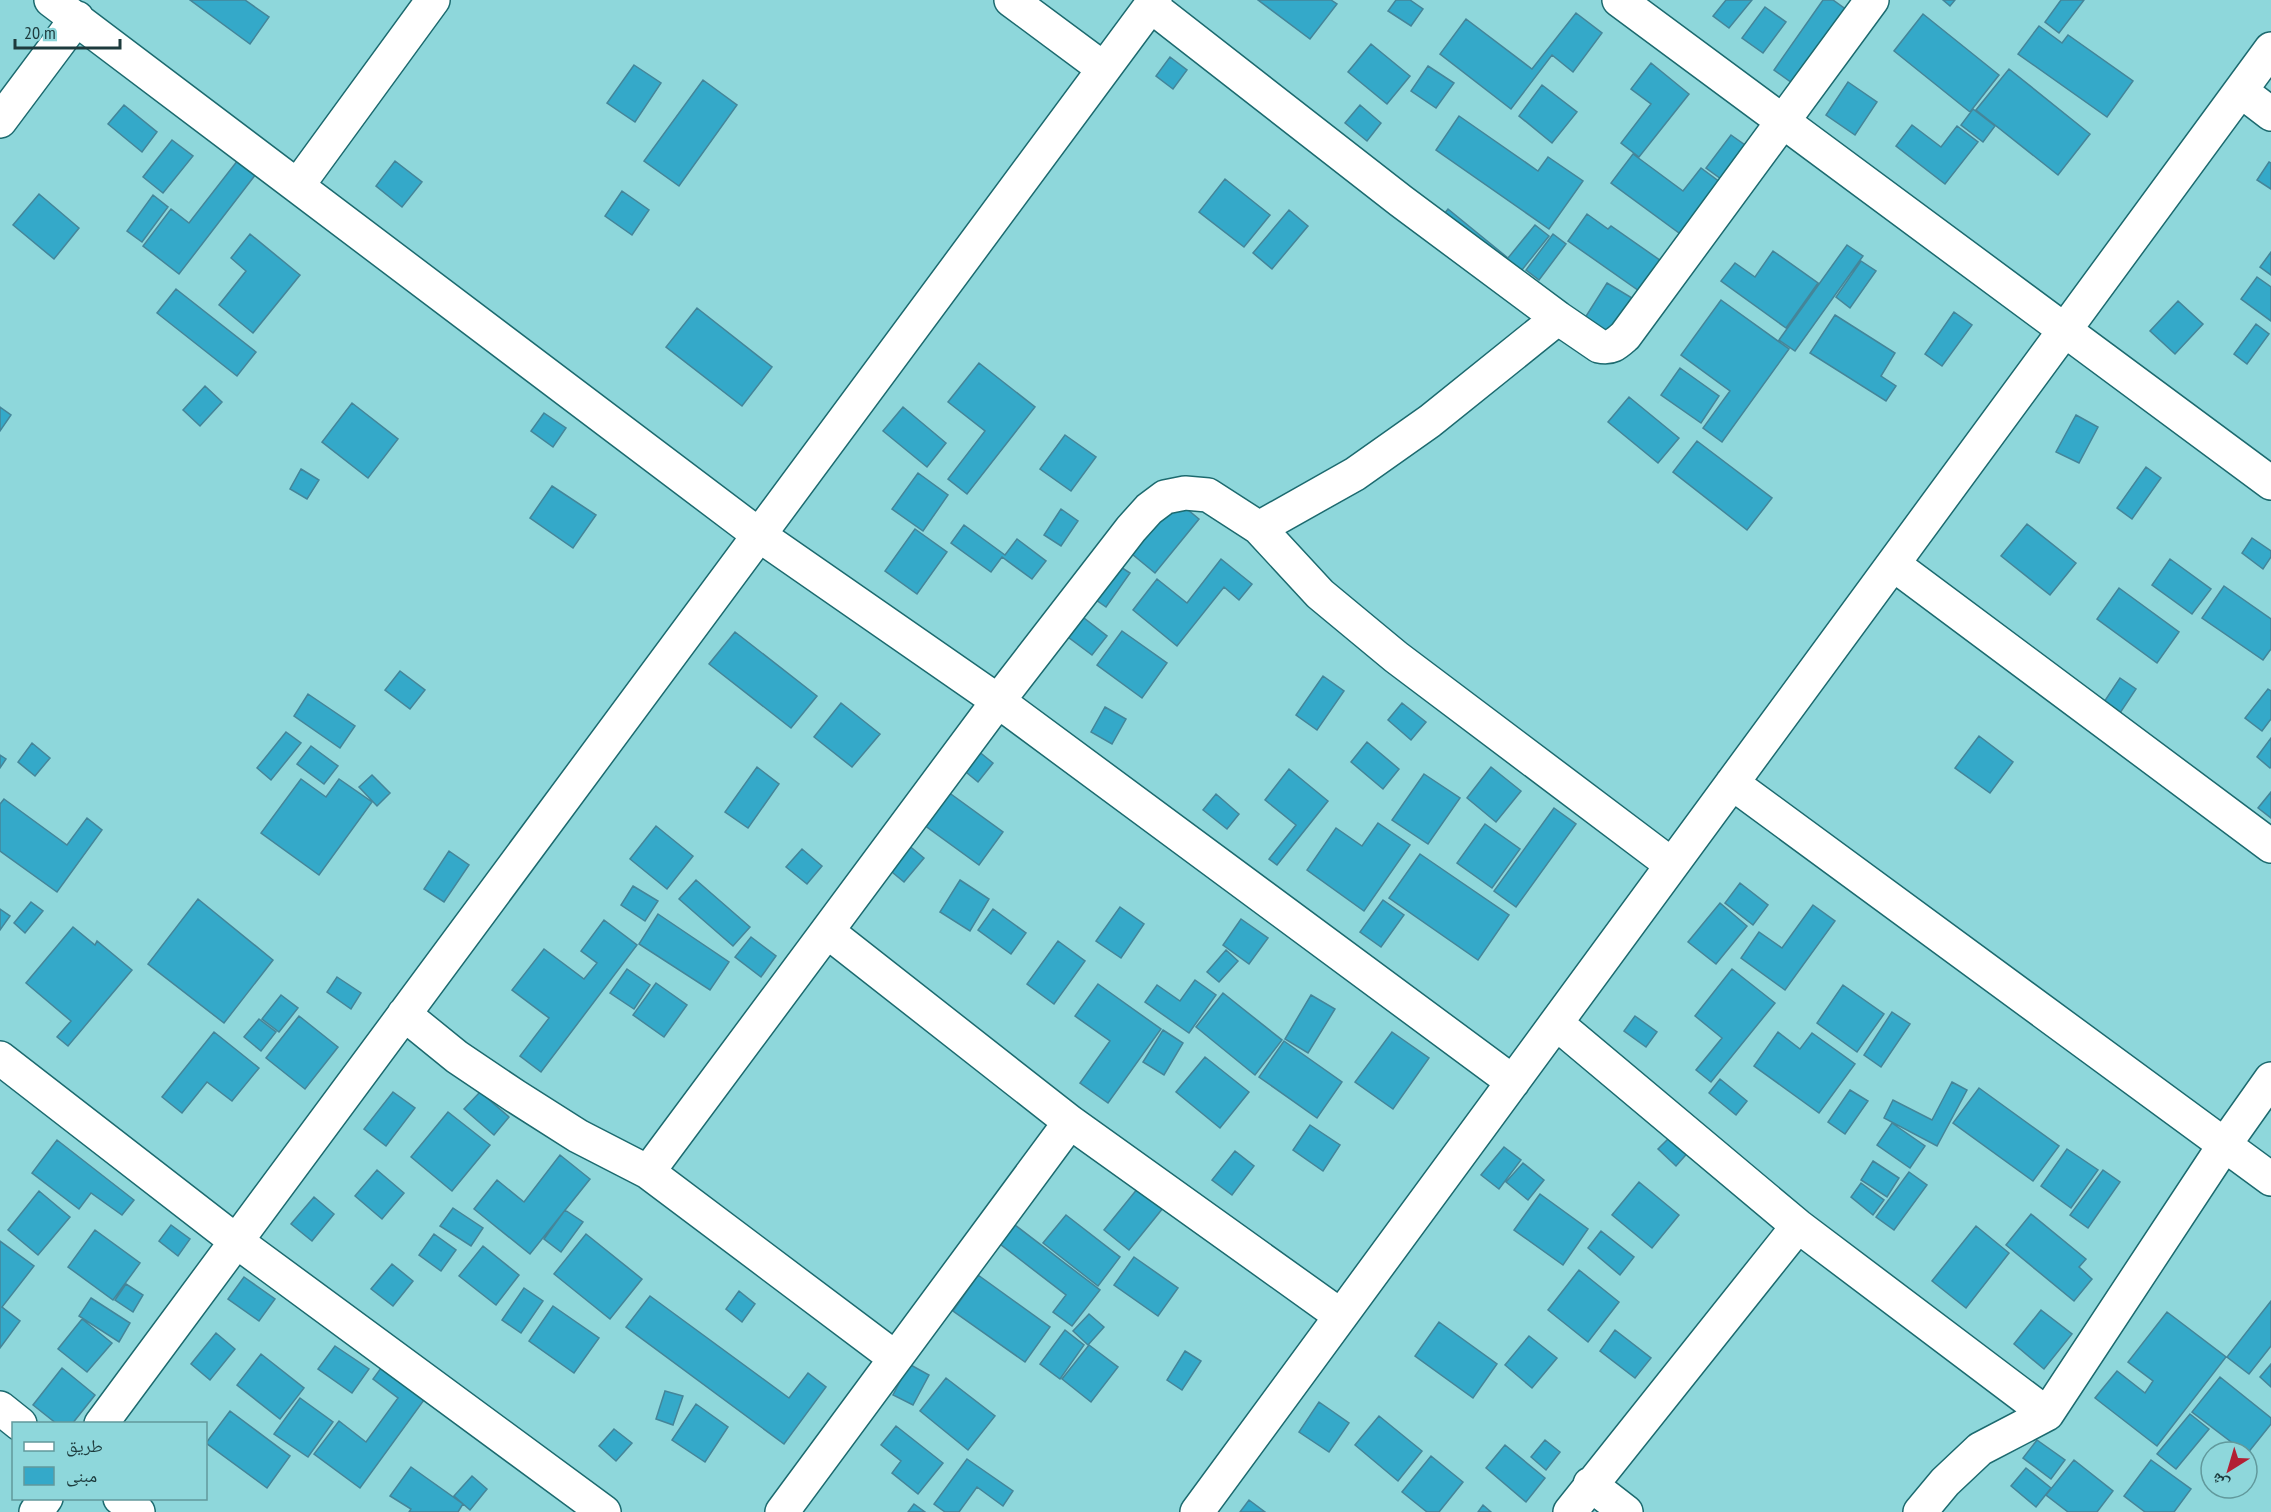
<svg xmlns="http://www.w3.org/2000/svg" width="2271" height="1512" font-family="'PT Sans Narrow','Noto Naskh Arabic',sans-serif">
<style>
.building{fill:#34a9c9;stroke:#448599;stroke-width:1.5}
.lines{fill:none;stroke-linecap:round;stroke-linejoin:round}
.minor-casing{stroke:#1c6a6f;stroke-width:36}
.minor{stroke:#fff;stroke-width:33}
</style>
<rect width="100%" height="100%" fill="#8ed7db"/>
<path class="building" d="M190,0H245L269,17L250,44Z
M1258,0H1331L1337,4L1310,39Z
M1396,0H1410L1423,9L1411,26L1388,11Z
M1726,0H1752L1729,28L1713,16Z
M1823,0H1833L1851,13L1799,88L1774,70Z
M1943,0H1955L1950,6Z
M2061,0H2084L2059,33L2045,22Z
M1765,7L1786,22L1763,53L1742,38Z
M1576,13L1602,33L1573,72L1552,55L1511,109L1440,54L1466,19L1532,69Z
M1923,14L1999,75L1970,112L1894,51Z
M2039,26L2062,43L2068,35L2133,81L2107,117L2018,54Z
M1371,44L1410,76L1387,104L1348,72Z
M1170,57L1187,70L1173,89L1156,76Z
M1651,63L1689,94L1639,157L1621,143L1651,104L1631,89Z
M634,65L661,83L635,122L607,103Z
M1428,66L1454,83L1436,108L1411,91Z
M2009,69L2090,134L2058,175L1976,110Z
M703,80L737,105L679,186L644,161Z
M1848,82L1877,102L1855,135L1826,115Z
M1542,85L1577,112L1552,143L1519,116Z
M124,105L157,132L142,152L108,124Z
M1360,105L1381,123L1367,141L1345,123Z
M1973,109L1995,126L1983,142L1961,125Z
M1459,116L1538,171L1548,157L1583,181L1549,229L1436,150Z
M1912,125L1941,147L1957,126L1978,142L1945,184L1896,146Z
M1731,135L1745,145L1721,179L1706,168Z
M172,140L193,156L163,193L143,177Z
M245,151L263,165L179,274L143,246L171,209L189,223Z
M1633,154L1683,191L1701,168L1732,191L1694,244L1611,183Z
M395,161L422,182L402,207L376,186Z
M2269,162L2271,163V189L2257,180Z
M1225,179L1270,215L1244,247L1199,212Z
M622,191L649,210L632,235L605,216Z
M39,194L79,228L54,259L13,225Z
M153,195L168,207L142,242L127,231Z
M1448,209L1508,258L1535,225L1549,236L1506,290L1432,229Z
M1289,210L1308,226L1272,269L1253,253Z
M1587,214L1608,229L1611,226L1664,263L1642,293L1568,241Z
M250,234L300,275L253,333L219,305L246,271L231,258Z
M1553,234L1566,244L1539,280L1526,270Z
M1847,245L1863,256L1795,351L1779,340Z
M1773,251L1818,283L1786,328L1721,281L1735,263L1755,277Z
M2271,252V275L2260,267Z
M1861,261L1876,271L1850,308L1836,297Z
M2257,277L2271,287V321L2241,299Z
M1607,283L1632,298L1601,348L1576,332Z
M176,289L256,352L237,376L157,313Z
M1721,300L1789,349L1722,442L1703,428L1730,391L1681,355Z
M2178,301L2203,324L2175,354L2150,331Z
M697,308L772,367L742,406L666,347Z
M1954,312L1972,325L1942,366L1925,354Z
M1835,315L1895,353L1881,376L1896,386L1886,401L1810,353Z
M2256,324L2269,334L2247,364L2234,354Z
M979,363L1035,407L967,494L948,479L985,431L948,402Z
M1680,368L1719,396L1701,423L1661,395Z
M205,386L222,402L200,426L183,410Z
M1629,397L1679,438L1658,463L1608,422Z
M352,403L398,439L368,478L322,442Z
M0,407L11,415L0,431Z
M903,407L946,443L927,467L883,431Z
M544,413L566,428L553,447L531,431Z
M2076,415L2098,427L2079,463L2056,452Z
M1065,435L1096,457L1071,491L1040,469Z
M1697,441L1772,498L1747,530L1673,472Z
M2146,467L2161,478L2132,519L2117,508Z
M301,469L319,480L307,499L290,489Z
M918,473L948,495L923,531L892,509Z
M552,486L596,515L573,548L530,518Z
M1165,491L1199,519L1155,573L1121,545Z
M1061,509L1078,521L1061,546L1044,535Z
M2027,524L2076,563L2050,595L2001,556Z
M964,525L1005,555L1017,539L1046,561L1032,579L1002,557L991,572L951,543Z
M915,529L947,552L917,594L885,571Z
M2252,538L2271,551V557L2263,569L2242,553Z
M1221,559L1252,584L1239,600L1224,587L1177,646L1133,610L1157,579L1187,603Z
M2170,559L2211,589L2192,614L2152,585Z
M1113,562L1130,573L1106,607L1089,595Z
M2224,586L2271,619V649L2263,660L2202,618Z
M2119,588L2179,632L2157,663L2097,619Z
M1075,611L1107,636L1092,655L1060,631Z
M1122,631L1167,663L1142,698L1097,665Z
M735,632L817,696L791,728L709,664Z
M400,671L425,690L410,709L385,690Z
M1323,676L1344,691L1317,730L1296,715Z
M2120,678L2136,689L2120,713L2104,702Z
M2268,689L2271,691V719L2262,731L2245,718Z
M308,694L355,726L340,748L294,716Z
M841,703L880,734L852,767L814,737Z
M1402,703L1426,722L1411,740L1388,720Z
M1105,707L1126,719L1112,744L1091,732Z
M286,732L301,743L271,780L257,768Z
M1979,736L2013,762L1990,793L1955,768Z
M2271,738V767L2270,768L2257,757Z
M1367,742L1399,769L1383,789L1351,762Z
M32,743L50,758L35,776L18,762Z
M311,746L338,766L324,784L297,764Z
M977,750L993,763L978,782L961,768Z
M0,755L6,759L0,768Z
M757,767L779,784L748,828L725,812Z
M1491,767L1521,791L1496,822L1467,798Z
M1289,769L1328,801L1277,865L1269,859L1296,825L1265,800Z
M1424,774L1460,798L1428,844L1392,820Z
M372,775L390,793L377,806L359,787Z
M301,779L326,797L339,779L372,802L319,875L261,833Z
M944,789L1003,832L979,865L920,822Z
M2271,792V818L2258,808Z
M1216,794L1239,814L1227,829L1203,810Z
M4,799L67,845L87,818L102,830L57,892L0,851V804Z
M1554,808L1576,824L1516,907L1494,891Z
M1378,823L1410,845L1364,911L1307,870L1336,828L1362,846Z
M1485,824L1520,849L1492,888L1457,863Z
M656,826L693,856L667,889L630,859Z
M907,844L924,858L904,882L887,868Z
M802,849L822,866L807,884L786,867Z
M449,851L469,865L444,902L424,889Z
M1420,854L1509,915L1478,960L1389,898Z
M696,880L750,927L733,946L679,899Z
M960,880L989,899L970,931L940,912Z
M1740,883L1768,905L1753,925L1725,903Z
M633,886L658,901L645,921L621,905Z
M198,899L273,960L224,1023L148,964Z
M1383,900L1404,915L1381,947L1360,932Z
M31,902L43,911L25,933L14,923Z
M1720,903L1747,926L1716,964L1688,942Z
M1813,905L1835,921L1785,990L1741,958L1759,932L1782,948Z
M1120,907L1144,924L1121,958L1096,941Z
M0,909L10,916L0,930Z
M993,909L1026,933L1011,954L978,930Z
M658,914L729,962L710,990L639,944Z
M1241,919L1268,938L1249,964L1223,945Z
M604,920L637,945L541,1072L520,1056L549,1018L512,990L544,949L584,979L597,963L581,951Z
M73,927L95,945L97,941L132,970L68,1046L57,1037L71,1021L26,983Z
M751,937L776,956L761,977L735,957Z
M1058,941L1085,961L1054,1004L1027,984Z
M1226,950L1238,961L1219,982L1207,972Z
M627,969L650,985L634,1009L610,993Z
M1732,969L1775,1003L1711,1082L1696,1070L1722,1038L1695,1016Z
M337,977L361,993L351,1009L327,992Z
M1195,980L1216,995L1189,1033L1145,1002L1157,985L1180,1001Z
M656,983L687,1005L664,1037L633,1015Z
M1098,984L1161,1029L1108,1103L1080,1083L1110,1041L1075,1016Z
M1843,985L1884,1014L1857,1052L1817,1023Z
M1223,993L1282,1040L1255,1075L1196,1027Z
M281,995L298,1008L279,1032L262,1019Z
M1311,995L1335,1009L1308,1053L1285,1039Z
M1892,1012L1910,1024L1881,1067L1864,1055Z
M299,1016L338,1047L305,1089L266,1058Z
M1635,1016L1657,1032L1646,1047L1624,1031Z
M259,1019L276,1032L261,1051L244,1037Z
M1163,1030L1183,1043L1164,1075L1143,1062Z
M214,1032L259,1068L232,1101L207,1082L182,1113L162,1097Z
M1392,1032L1429,1058L1393,1109L1355,1082Z
M1778,1032L1800,1049L1812,1033L1855,1064L1819,1113L1754,1066Z
M1284,1041L1342,1082L1317,1118L1259,1077Z
M1205,1057L1249,1092L1220,1128L1176,1092Z
M1720,1079L1747,1101L1736,1115L1709,1093Z
M1952,1082L1967,1090L1937,1146L1884,1118L1893,1100L1932,1120Z
M1979,1088L2059,1146L2033,1181L1953,1123Z
M1850,1090L1868,1101L1845,1134L1828,1122Z
M393,1092L415,1108L386,1146L364,1129Z
M480,1092L509,1117L494,1135L464,1109Z
M448,1112L490,1145L452,1191L411,1157Z
M1892,1123L1925,1146L1910,1168L1877,1145Z
M1310,1125L1340,1145L1323,1171L1293,1150Z
M1675,1132L1692,1148L1676,1166L1658,1149Z
M57,1140L134,1200L122,1215L91,1193L79,1209L32,1173Z
M1504,1147L1521,1160L1499,1189L1481,1175Z
M2067,1149L2098,1170L2071,1208L2041,1186Z
M1235,1151L1254,1166L1232,1195L1212,1180Z
M560,1155L590,1179L530,1254L474,1209L497,1180L524,1202Z
M1873,1161L1899,1178L1887,1197L1861,1180Z
M1523,1163L1544,1180L1528,1200L1506,1182Z
M377,1170L404,1193L382,1219L355,1196Z
M2103,1170L2120,1182L2088,1228L2070,1215Z
M1909,1172L1927,1185L1894,1230L1876,1217Z
M1639,1182L1679,1215L1652,1248L1612,1215Z
M1861,1183L1884,1200L1873,1215L1851,1197Z
M1138,1188L1163,1208L1129,1250L1104,1230Z
M39,1191L70,1217L38,1255L8,1230Z
M1540,1194L1588,1229L1563,1265L1514,1230Z
M314,1197L334,1214L312,1241L291,1224Z
M453,1208L483,1228L471,1246L440,1226Z
M565,1210L583,1222L561,1252L544,1239Z
M2031,1214L2086,1259L2079,1267L2092,1279L2074,1301L2006,1245Z
M1066,1215L1120,1257L1098,1286L1043,1243Z
M171,1225L190,1239L178,1256L159,1241Z
M1015,1225L1100,1290L1072,1326L1053,1312L1066,1295L1000,1244Z
M1976,1226L2009,1253L1966,1308L1932,1281Z
M95,1230L140,1263L113,1300L68,1267Z
M1601,1231L1634,1257L1620,1275L1588,1248Z
M434,1234L456,1250L441,1271L419,1255Z
M586,1234L642,1279L610,1319L554,1274Z
M0,1241L34,1266L2,1307L20,1321L0,1348Z
M483,1246L519,1275L496,1305L459,1276Z
M1134,1257L1178,1288L1158,1316L1114,1285Z
M392,1264L413,1281L393,1306L371,1289Z
M1579,1270L1619,1302L1588,1342L1548,1310Z
M978,1275L1050,1327L1025,1362L953,1311Z
M244,1277L275,1299L259,1321L228,1299Z
M126,1284L143,1295L133,1312L115,1300Z
M524,1288L543,1301L521,1333L502,1320Z
M739,1291L755,1304L742,1322L726,1309Z
M650,1296L789,1398L808,1373L826,1387L784,1444L626,1327Z
M91,1298L130,1323L119,1342L79,1316Z
M2271,1301V1346L2249,1374L2227,1357Z
M553,1306L599,1338L574,1373L529,1341Z
M2041,1310L2072,1334L2044,1369L2014,1344Z
M2167,1312L2226,1357L2157,1446L2095,1398L2117,1371L2145,1393L2153,1381L2128,1362Z
M1089,1314L1104,1327L1088,1345L1073,1331Z
M82,1319L112,1343L87,1372L58,1349Z
M1439,1322L1497,1364L1473,1398L1415,1356Z
M1065,1330L1084,1345L1060,1379L1040,1364Z
M1615,1330L1651,1358L1635,1378L1600,1351Z
M216,1333L235,1349L210,1380L191,1364Z
M1529,1336L1557,1358L1532,1388L1505,1365Z
M1089,1345L1118,1367L1091,1402L1062,1379Z
M335,1346L369,1369L352,1393L318,1369Z
M1185,1351L1201,1361L1182,1390L1167,1380Z
M261,1354L304,1388L280,1419L237,1385Z
M389,1357L432,1389L360,1488L314,1454L339,1421L366,1442L398,1398L373,1379Z
M909,1364L929,1375L913,1405L893,1395Z
M2271,1364V1387L2260,1377Z
M62,1368L95,1395L72,1424H57L33,1405Z
M2220,1377L2271,1418V1424L2247,1454L2192,1412Z
M946,1378L995,1416L968,1450L920,1411Z
M665,1391L683,1396L673,1425L656,1419Z
M300,1398L333,1422L308,1457L274,1434Z
M1319,1402L1349,1423L1329,1452L1299,1432Z
M696,1404L728,1427L705,1462L672,1440Z
M230,1411L290,1456L267,1488L206,1443Z
M2190,1414L2209,1429L2176,1469L2157,1454Z
M1379,1416L1422,1451L1398,1481L1355,1445Z
M896,1426L943,1463L918,1494L892,1473L901,1461L881,1445Z
M614,1429L632,1443L616,1461L599,1446Z
M1545,1440L1560,1452L1546,1470L1531,1457Z
M2037,1440L2065,1460L2051,1479L2023,1458Z
M1505,1445L1545,1478L1526,1502L1486,1468Z
M1431,1456L1463,1482L1439,1512H1427L1402,1492Z
M967,1459L1013,1491L1003,1506L977,1487L959,1512H945L934,1504Z
M2074,1460L2113,1491L2097,1512H2068L2046,1495Z
M2151,1460L2191,1489L2174,1512H2145L2124,1496Z
M411,1467L463,1504L458,1512H409L411,1509L390,1496Z
M2026,1468L2051,1488L2036,1507L2011,1486Z
M472,1476L487,1489L470,1510L454,1496Z
M1249,1500L1265,1512H1240Z
M914,1504L925,1512H908Z
M1483,1505L1491,1512H1478Z"/>
<g class="lines">
<defs>
<path id="minor" d="M51,0L759,535L998,701L1513,1082
M1011,0L1104,69
M1619,0L2271,483
M1151,6L1401,201L1558,318L1599,346C1611,349 1616,344 1625,336L1872,0
M2241,91L2271,114
M0,121L77,18
M298,185L433,0
M1259,528L1355,474L1430,421L1558,318
M1893,564L2271,846
M1732,783L2271,1179
M828,932L1070,1122L1341,1316
M404,1014L457,1057L515,1096L578,1136L648,1172L894,1357
M1556,1023L1798,1226L2047,1414
M0,1058L236,1241L604,1512
M648,1172L998,701L1131,529L1149,509L1165,497L1185,493L1208,495L1259,528L1320,594L1396,657L1672,865
M0,1408L20,1424
M101,1424L1155,0
M1590,1484L1626,1512
M120,1498L138,1512
M36,1512L46,1498
M782,1512L1070,1122
M1197,1512L2271,49
M1570,1512L1798,1226
M1920,1512L1945,1482L1980,1449L2047,1414L2225,1144L2271,1079"/>
</defs>
<use href="#minor" class="minor-casing"/>
<use href="#minor" class="minor"/>
</g>
<rect x="12" y="1422" width="195" height="78" fill="#8ed7db" stroke="#61999c" stroke-width="1.5"/>
<rect x="24" y="1442" width="30" height="9" fill="#ffffff" stroke="#61999c" stroke-width="1.5"/>
<text x="66" y="1452" font-size="18" fill="#1d3b3d">طريق</text>
<rect x="24" y="1467" width="30" height="18" fill="#34a9c9" stroke="#61999c" stroke-width="1.5"/>
<text x="66" y="1482" font-size="18" fill="#1d3b3d">مبنى</text>
<g transform="translate(2229 1470) rotate(217)"><circle r="28" fill="#8ed7db" stroke="#61999c" stroke-width="1.5"/>
<path d="M0-4.5L10 22L0 15L-10 22Z" fill="#b22034"/>
<text y="-9" font-size="16" font-weight="bold" text-anchor="middle" fill="#1d3b3d">ش</text>
</g>
<path d="M15 39v9h105v-9" fill="none" stroke="#1d3b3d" stroke-width="3"/>
<text x="24" y="39" font-size="18" fill="#1d3b3d" stroke="#8ed7db" stroke-width="4.5" paint-order="stroke">20 m</text>
</svg>
